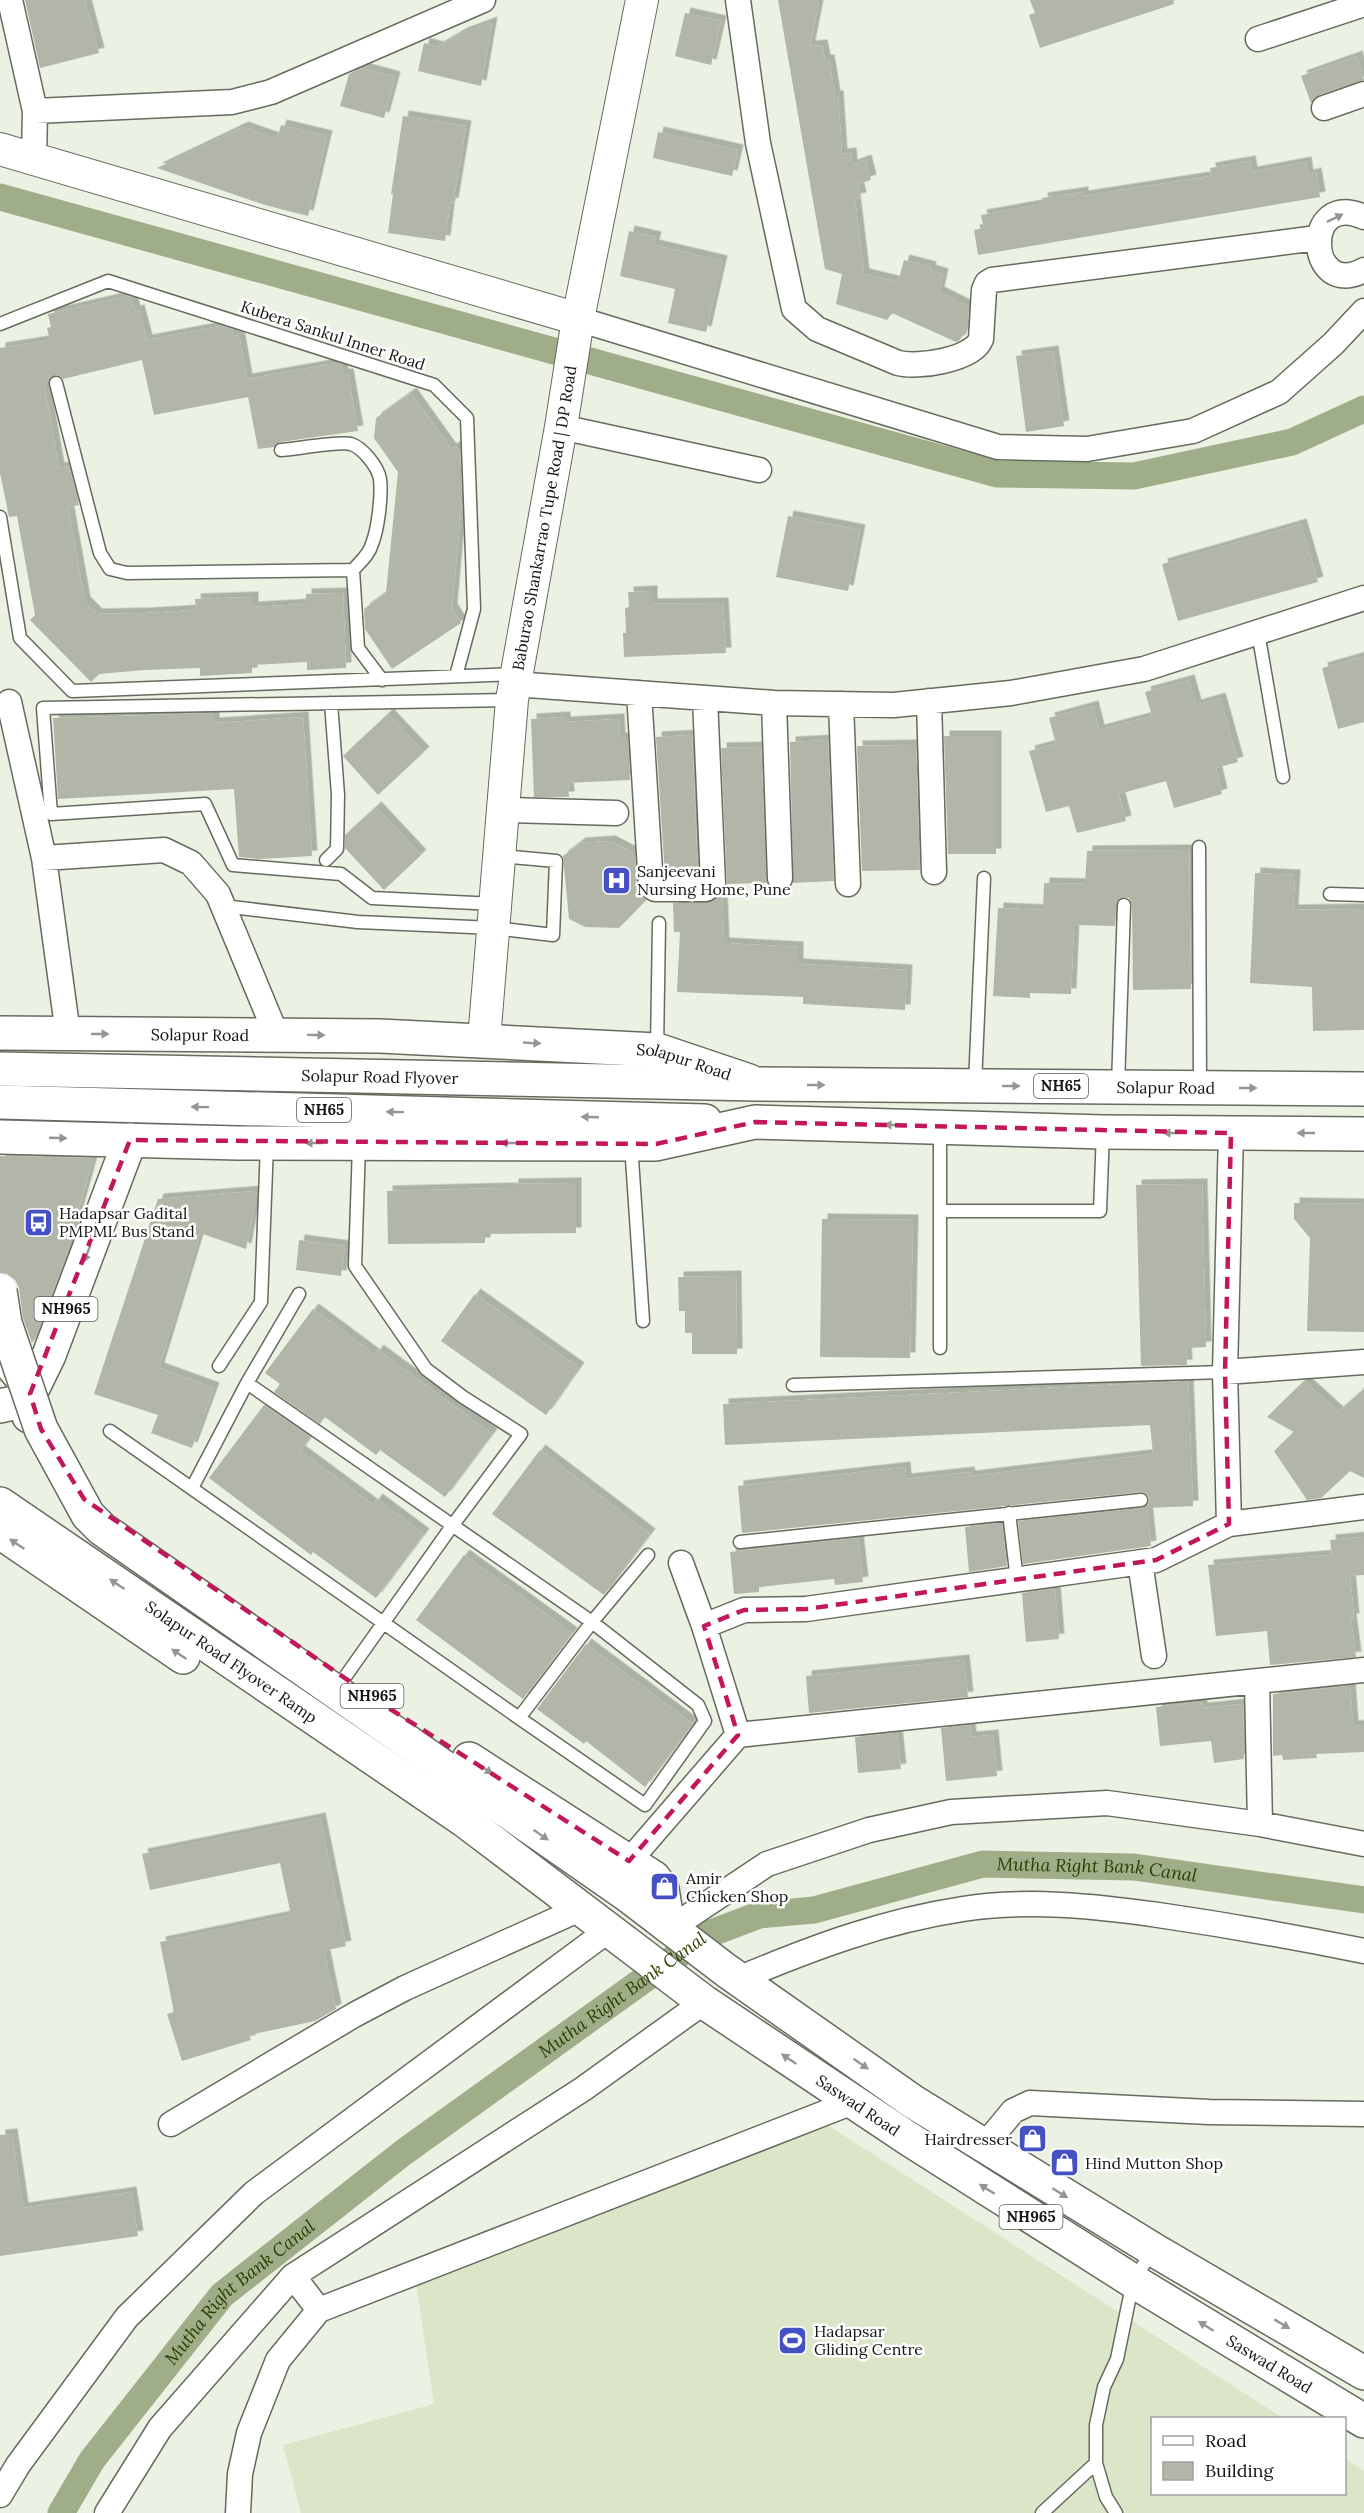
<svg xmlns="http://www.w3.org/2000/svg" width="1364" height="2513" font-family="Lora,serif">
<style>
.grass{fill:#dae6c7}
.lines{fill:none;stroke-linecap:round;stroke-linejoin:round}
.canal{stroke:#9fad88;stroke-width:27}
.building{fill:#b1b6a9;filter:url(#shadow)}
.service-casing{stroke:#666b5f;stroke-width:15}
.minor-casing{stroke:#666b5f;stroke-width:27}
.tertiary-casing{stroke:#666b5f;stroke-width:34}
.primary-casing{stroke:#666b5f;stroke-width:36}
.trunk-casing{stroke:#666b5f;stroke-width:36}
.service{stroke:#fff;stroke-width:12}
.minor{stroke:#fff;stroke-width:24}
.tertiary{stroke:#fff;stroke-width:32}
.primary{stroke:#fff;stroke-width:33}
.trunk{stroke:#fff;stroke-width:33}
.trunk-bridge-casing{stroke:#666b5f;stroke-width:36;stroke-linecap:butt}
.trunk-bridge{stroke:#fff;stroke-width:33}
.oneway{fill:#959694}
.marked{fill:none;stroke:#c2185b;stroke-width:4.5;stroke-dasharray:12 8;stroke-linejoin:round}
.labels{text-anchor:middle;stroke-width:5;stroke-linejoin:round;paint-order:stroke}
.shield{fill:#fff;stroke:#5a5b58;stroke-width:1.5}
.shield-label{font-size:15px;font-weight:bold;fill:#131511}
.street-label{font-size:16px;fill:#131511;stroke:#fff}
.poi-label{font-size:16px;fill:#131511;stroke:#fff;text-anchor:start}
.water-label{font-size:18px;font-style:italic;fill:#2e3f02;stroke:#fff}
</style>
<defs>
<filter id="shadow"><feDropShadow dx="5.5" dy="-5.5" stdDeviation="0" flood-color="#0004"/></filter>
</defs>
<rect width="100%" height="100%" fill="#ebf1e3"/>
<path class="grass" d="M826,2124L1283,2418H1152V2494H1344L1345,2458L1364,2471V2513H301L283,2445L434,2404L415,2276Z"/>
<g class="lines">
<g class="canal">
<path d="M0,197L997,474L1134,476L1292,442L1364,409"/>
<path id="s1" d="M61,2513L92,2460L222,2295L404,2152L706,1935L759,1915L814,1910L983,1864L1134,1867L1364,1900"/>
</g>
</g>
<path class="building" d="M25,0H85L99,53L40,68Z
M778,0H819L810,46L822,45L825,60H829L835,96H838L842,154L851,153L852,165L866,160L871,180L858,184L861,198L855,199L864,274L898,282L904,260L931,267L930,270L943,274L939,292L969,307L968,322L960,340L956,342L892,313L887,320L836,304L842,274L825,269Z
M1030,0H1173L1174,4L1040,48L1029,15L1035,13Z
M685,13L721,21L711,65L675,56Z
M492,22L481,86L418,71L424,43L438,47L462,33Z
M1357,56L1364,80L1319,95L1311,103L1301,76Z
M362,68L395,77L384,118L340,106L349,74Z
M403,116L466,126L453,204L450,203L445,241L388,233L393,194H391Z
M281,125L327,136L308,216L265,205L157,168L243,127L277,139Z
M658,132L738,150L732,176L653,158Z
M1250,161L1252,172L1306,162L1308,175L1316,173L1320,197L978,255L974,230L984,228L981,215L1043,204L1042,198L1083,192V196L1211,176L1210,168Z
M629,231L656,237L654,245L722,261L706,332L668,323L675,289L620,276Z
M127,296L131,297L135,311L139,310L147,340L221,326L232,329L233,336L239,335L247,379L337,363L341,364L343,374H348L358,431L280,442L274,447L258,449L248,397L154,415L142,360L63,379L58,375L51,377L48,383L44,384L59,468L69,466L79,505L68,507L85,602L97,614L145,613L196,610L195,599L253,597V607L306,604V594L343,593L346,668L307,670V662L252,665V673L200,676V668L145,670L99,674L91,682L30,620L35,615L17,516L9,517L0,473V348L50,340L47,328L51,327L48,314Z
M1053,351L1064,426L1026,432L1016,356Z
M411,393L451,449L456,446L460,452L462,498L452,609L461,623L392,669L365,629L364,609L386,593L398,472L374,438L376,418Z
M788,516L860,530L848,591L776,577Z
M1301,524L1318,582L1178,621L1162,564Z
M652,591V604L723,603L726,653L624,657L623,633H626L625,608L629,607L628,592Z
M1364,656V722L1338,729L1322,668Z
M1189,680L1196,705L1220,698L1238,762L1216,768L1222,794L1174,808L1166,781L1119,794L1126,821L1077,833L1069,806L1046,812L1029,751L1056,744L1049,718L1093,706L1099,730L1152,716L1145,692Z
M214,713V723L303,717L312,856L260,859L239,857L234,789L58,799L53,718Z
M388,714L424,752L378,795L343,756Z
M565,717V722L619,719L620,738H628L630,780L568,783L569,797H534L531,719Z
M692,735L698,875H665L656,737Z
M944,736H996V854H948Z
M828,740L834,881L793,883L790,742Z
M916,745L920,870L862,871L857,746Z
M761,747L767,883L727,884L721,748Z
M376,807L421,855L384,890L345,848V835Z
M610,841L635,854L637,887L639,893L646,900L619,928L585,927L569,919L563,856L580,843Z
M1189,850L1191,989L1133,990L1132,905L1129,898L1124,897L1117,900L1116,904L1115,926L1074,925L1071,994L1030,993V998L993,996L998,908L1043,910L1044,883L1085,884L1087,851Z
M1255,873L1295,875L1293,910L1364,909V1030L1313,1031L1312,987L1250,983Z
M722,894L724,943L798,947V964L907,970L905,1010L803,1004V997L677,992L680,932H674L673,903H706Z
M0,1156L93,1158L65,1259L36,1338L32,1343L23,1318L19,1288L15,1280L7,1274L0,1273Z
M576,1183V1233L485,1234V1243L388,1244L387,1191L513,1188V1184Z
M1202,1184L1206,1347L1186,1348L1187,1365L1141,1366L1136,1185Z
M257,1191L246,1249L200,1233L159,1368L214,1388L192,1448L151,1433L158,1415L94,1394L158,1199Z
M1294,1203L1364,1204V1332L1307,1331L1310,1238L1294,1219Z
M822,1219L913,1220L910,1358L820,1357Z
M299,1240L345,1246L341,1276L296,1270Z
M736,1276L737,1354H692V1333H685V1311H679L678,1277Z
M475,1294L579,1368L546,1415L441,1341Z
M313,1309L375,1355L378,1350L492,1434L445,1497L380,1450L376,1455L325,1417L320,1424L274,1392L280,1384L265,1373Z
M1188,1381L1193,1506L1147,1508L1151,1546L1023,1564L1018,1521L1142,1508L1148,1504L1149,1499L1147,1495L1141,1492L742,1533L738,1486L905,1467L906,1479L969,1472L970,1476L1153,1454L1150,1425L725,1445L723,1404Z
M1304,1381L1338,1412L1364,1389V1478L1350,1471L1321,1498L1307,1500L1274,1451L1294,1432L1267,1417Z
M264,1405L310,1437L300,1451L373,1505L377,1499L424,1534L376,1598L313,1552L311,1555L209,1478Z
M540,1450L650,1534L604,1595L492,1514Z
M1002,1523L1007,1566L969,1572L965,1527Z
M1364,1537V1575L1350,1576L1354,1619H1351L1356,1657L1270,1665L1267,1631L1216,1636L1208,1565L1332,1555L1330,1540Z
M858,1538L863,1582L835,1585L834,1579L759,1587V1592L734,1594L730,1552Z
M464,1555L572,1633L523,1699L416,1620Z
M1055,1589L1059,1639L1026,1642L1022,1593Z
M586,1644L693,1724L645,1787L586,1741L584,1744L537,1709Z
M964,1660L968,1697L809,1713L806,1676Z
M1350,1686L1353,1726L1364,1725V1752L1316,1754L1317,1758L1283,1760L1282,1755L1273,1756V1694Z
M1201,1702L1202,1708L1243,1704L1244,1759L1214,1763L1211,1741L1160,1746L1156,1707Z
M970,1725L971,1737L993,1735L997,1776L946,1781L941,1728Z
M897,1733L901,1769L858,1773L855,1737Z
M320,1818L346,1946L324,1951L336,2009L315,2021L249,2035L251,2040L182,2061L167,2014L174,2012L160,1942L291,1915L280,1863L150,1890L142,1854Z
M12,2134L23,2208L131,2192L138,2236L0,2256V2135Z"/>
<g class="lines">
<defs>
<path id="service" d="M0,324L108,281L434,385L467,418L474,609L456,676
M56,383L100,553L110,569L127,573L353,570L358,648L382,680
M281,450C296,449 340,441 351,444C363,448 378,467 380,479C382,496 378,529 372,544C369,555 360,562 353,570
M0,517L20,638L72,691L515,674
M1258,632L1283,777
M1199,847L1200,1086
M326,860L337,849L338,795L331,703
M1330,894L1364,895
M495,904L372,898L341,874L233,865L205,804L51,814L43,708L512,700
M223,906L358,922L494,928L553,935L556,861L501,856
M657,1049L659,923
M975,1084L984,878
M1118,1086L1124,905
M940,1127V1348
M631,1144L643,1321
M941,1211H1100L1103,1132
M219,1366L261,1302L267,1144
M0,1368L15,1386
M247,1383L592,1622L698,1705L705,1721L645,1805L519,1718
M793,1385L1225,1372
M110,1431L519,1718L592,1622L648,1555
M192,1488L247,1383L299,1294
M1009,1513L1017,1580
M740,1542L1141,1500
M345,1677L452,1526L521,1434L463,1397L426,1369L355,1266L359,1145
M1042,2513L1096,2463
M1116,2513L1106,2497L1096,2463V2425L1104,2387L1117,2359L1133,2281L1153,2250"/>
<path id="minor" d="M10,0L35,111L34,159
M738,0L758,143L794,309L817,329L898,363C918,368 973,360 981,339L984,290L987,283L992,280L1317,238
M1258,39L1364,4
M1324,108L1364,94
M35,111L232,102L271,92L483,0
M1364,217C1301,189 1307,301 1364,270
M578,319L998,447L1087,449L1193,431L1279,392L1333,344L1364,311
M561,427L759,470
M514,684L774,703L894,705L1011,693L1144,669L1364,598
M639,693L651,886L655,889H706L713,883L705,698
M929,701L934,872
M9,702L44,858L68,1034
M774,703L780,878
M841,704L848,884
M504,810L616,813
M44,858L164,850L191,863L218,894L276,1034
M1225,1372L1364,1362
M1364,1507L1229,1524L1156,1560L806,1609L744,1610L704,1626L738,1735L1364,1670
M1229,1524L1225,1372L1231,1133
M1140,1562L1154,1656
M681,1563L704,1626
M1257,1682L1260,1824
M629,1861L738,1735
M671,1928L767,1864L869,1830L951,1812L1107,1803L1260,1824L1364,1844
M738,1979C812,1948 883,1921 963,1909C1027,1899 1094,1906 1158,1915C1227,1925 1295,1937 1364,1951
M171,2124L354,2015L405,1988L582,1908
M984,2146L1013,2111L1030,2103L1209,2112L1364,2114
M293,2276L319,2310
M0,2495L18,2465L127,2317L254,2193L610,1929
M107,2513L160,2428L293,2276L583,2089L704,2002
M238,2513L240,2474L249,2433L278,2360L319,2310L853,2102"/>
<g id="tertiary">
<path d="M0,149L578,319"/>
<path id="s2" d="M484,1040L512,700L561,427L578,319L642,0"/>
</g>
<g id="primary">
<path id="s3" d="M0,1033L380,1036L657,1050L749,1081"/>
</g>
<g id="trunk">
<path id="s4" d="M0,1069L757,1084L1364,1089"/>
<path d="M0,1102L705,1121"/>
<path d="M0,1137L238,1143L656,1144L755,1122L1103,1132L1364,1134"/>
<path d="M0,1406L27,1400"/>
<path d="M29,1416L27,1400L49,1355L130,1140"/>
<path id="s5" d="M0,1504L464,1820L704,2002L909,2139L1133,2281L1364,2421"/>
<path d="M0,1532L183,1657"/>
<path d="M148,1561L626,1894L727,1971L912,2101L1154,2250L1364,2373"/>
<path d="M469,1759L654,1878L662,1889L668,1926"/>
</g>
</defs>
<use href="#service" class="service-casing"/>
<use href="#minor" class="minor-casing"/>
<use href="#tertiary" class="tertiary-casing"/>
<use href="#primary" class="primary-casing"/>
<use href="#trunk" class="trunk-casing"/>
<use href="#service" class="service"/>
<use href="#minor" class="minor"/>
<use href="#tertiary" class="tertiary"/>
<use href="#primary" class="primary"/>
<use href="#trunk" class="trunk"/>
<defs>
<path id="trunk-bridge" d="M0,1291L5,1323L41,1429L88,1515L102,1529L148,1561"/>
</defs>
<use href="#trunk-bridge" class="trunk-bridge-casing"/>
<use href="#trunk-bridge" class="trunk-bridge"/>
</g>
<defs><path id="oneway-solid" d="M-6-.8H1V-3.2L6.5 0L1 3.2V.8H-6Z" transform="scale(1.5)"/></defs>
<g class="oneway">
<use href="#oneway-solid" transform="translate(1335 218) rotate(-26)"/>
<use href="#oneway-solid" transform="translate(100 1034)"/>
<use href="#oneway-solid" transform="translate(316 1035) rotate(1)"/>
<use href="#oneway-solid" transform="translate(532 1043) rotate(3)"/>
<use href="#oneway-solid" transform="translate(816 1085)"/>
<use href="#oneway-solid" transform="translate(1011 1086)"/>
<use href="#oneway-solid" transform="translate(1248 1088)"/>
<use href="#oneway-solid" transform="translate(200 1107) rotate(-179)"/>
<use href="#oneway-solid" transform="translate(395 1112) rotate(-179)"/>
<use href="#oneway-solid" transform="translate(590 1117) rotate(-178)"/>
<use href="#oneway-solid" transform="translate(893 1125) rotate(-179)"/>
<use href="#oneway-solid" transform="translate(1172 1133) rotate(-179)"/>
<use href="#oneway-solid" transform="translate(1306 1133) rotate(-180)"/>
<use href="#oneway-solid" transform="translate(58 1138) rotate(2)"/>
<use href="#oneway-solid" transform="translate(314 1143) rotate(180)"/>
<use href="#oneway-solid" transform="translate(509 1143) rotate(-180)"/>
<use href="#oneway-solid" transform="translate(87 1254) rotate(111)"/>
<use href="#oneway-solid" transform="translate(17 1544) rotate(-146)"/>
<use href="#oneway-solid" transform="translate(117 1584) rotate(-146)"/>
<use href="#oneway-solid" transform="translate(179 1654) rotate(-146)"/>
<use href="#oneway-solid" transform="translate(485 1769) rotate(33)"/>
<use href="#oneway-solid" transform="translate(541 1835) rotate(35)"/>
<use href="#oneway-solid" transform="translate(789 2059) rotate(-146)"/>
<use href="#oneway-solid" transform="translate(861 2064) rotate(35)"/>
<use href="#oneway-solid" transform="translate(987 2189) rotate(-148)"/>
<use href="#oneway-solid" transform="translate(1060 2193) rotate(32)"/>
<use href="#oneway-solid" transform="translate(1282 2324) rotate(31)"/>
<use href="#oneway-solid" transform="translate(1206 2326) rotate(-148)"/>
</g>
<path class="marked" d="M755,1122L1231,1133L1225,1372L1229,1524L1156,1560L806,1609L744,1610L704,1626L738,1735L629,1861L387,1707L84,1499L41,1429L30,1394L130,1140L656,1144Z"/>
<defs>
<symbol id="hospital-square" viewBox="-11 -11 22 22"><rect x="-9" y="-9" width="18" height="18" rx="4" fill="#4550c4" stroke="#fff"/><path d="M-5-5h3v3.5h4V-5h3V5h-3V1.5h-4V5h-3Z" fill="#fff"/></symbol>
<symbol id="bus-square" viewBox="-11 -11 22 22"><rect x="-9" y="-9" width="18" height="18" rx="4" fill="#4550c4" stroke="#fff"/><path d="M-5-6H5V4H4V6H2V4H-2V6H-4V4H-5ZM-3.5-4V0h7V-4ZM-3.5 1.2v1.5H-2V1.2ZM2 1.2v1.5H3.5V1.2Z" fill="#fff"/></symbol>
<symbol id="shop-square" viewBox="-11 -11 22 22"><rect x="-9" y="-9" width="18" height="18" rx="4" fill="#4550c4" stroke="#fff"/><path d="M-5-2.5h2.3a2.7 3.5 0 0 1 5.4 0H5L5.5 6h-11ZM-1.5-2.5h3a1.5 2.3 0 0 0-3 0Z" fill="#fff"/></symbol>
<symbol id="stadium-square" viewBox="-11 -11 22 22"><rect x="-9" y="-9" width="18" height="18" rx="4" fill="#4550c4" stroke="#fff"/><path d="M0-5a6.5 5 0 1 0 0 10a6.5 5 0 1 0 0-10ZM-3.5-1.8h7v3.6h-7Z" fill="#fff"/></symbol>
</defs>
<g fill-rule="evenodd">
<use href="#hospital-square" x="600" y="864" width="33" height="33"/>
<use href="#bus-square" x="22" y="1206" width="33" height="33"/>
<use href="#shop-square" x="648" y="1870" width="33" height="33"/>
<use href="#shop-square" x="1016" y="2122" width="33" height="33"/>
<use href="#shop-square" x="1048" y="2146" width="33" height="33"/>
<use href="#stadium-square" x="776" y="2324" width="33" height="33"/>
</g>
<g class="labels">
<g class="shield">
<rect x="1034" y="1074" width="54" height="24" rx="4.5"/>
<rect x="297" y="1098" width="54" height="24" rx="4.5"/>
<rect x="34.5" y="1297" width="63" height="24" rx="4.5"/>
<rect x="340.5" y="1684" width="63" height="24" rx="4.5"/>
<rect x="999.5" y="2205" width="63" height="24" rx="4.5"/>
</g>
<g class="shield-label">
<text x="1061" y="1091">NH65</text>
<text x="324" y="1115">NH65</text>
<text x="66" y="1314">NH965</text>
<text x="372" y="1701">NH965</text>
<text x="1031" y="2222">NH965</text>
</g>
<g class="street-label">
<text transform="translate(333 335) rotate(18)" y="6">Kubera Sankul Inner Road</text>
<text dy="6" stroke="none"><textPath href="#s2" startOffset="526">Baburao Shankarrao Tupe Road | DP Road</textPath></text>
<text dy="6" stroke="none"><textPath href="#s3" startOffset="200">Solapur Road</textPath></text>
<text dy="6" stroke="none"><textPath href="#s3" startOffset="686">Solapur Road</textPath></text>
<text dy="6" stroke="none"><textPath href="#s4" startOffset="380">Solapur Road Flyover</textPath></text>
<text dy="6" stroke="none"><textPath href="#s4" startOffset="1166">Solapur Road</textPath></text>
<text dy="6" stroke="none"><textPath href="#s5" startOffset="280">Solapur Road Flyover Ramp</textPath></text>
<text dy="6" stroke="none"><textPath href="#s5" startOffset="1048">Saswad Road</textPath></text>
<text dy="6" stroke="none"><textPath href="#s5" startOffset="1534">Saswad Road</textPath></text>
</g>
<g class="poi-label">
<text x="637" y="877">Sanjeevani<tspan x="637" dy="18">Nursing Home, Pune</tspan></text>
<text x="59" y="1219">Hadapsar Gadital<tspan x="59" dy="18">PMPML Bus Stand</tspan></text>
<text x="686" y="1884">Amir<tspan x="686" dy="18">Chicken Shop</tspan></text>
<text x="1012" y="2145" text-anchor="end">Hairdresser</text>
<text x="1085" y="2169">Hind Mutton Shop</text>
<text x="814" y="2337">Hadapsar<tspan x="814" dy="18">Gliding Centre</tspan></text>
</g>
<g class="water-label">
<text dy="6" stroke="none"><textPath href="#s1" startOffset="1276">Mutha Right Bank Canal</textPath></text>
<text dy="6" stroke="none"><textPath href="#s1" startOffset="772">Mutha Right Bank Canal</textPath></text>
<text dy="6" stroke="none"><textPath href="#s1" startOffset="286">Mutha Right Bank Canal</textPath></text>
</g>
</g>
<rect x="1151" y="2417" width="195" height="78" fill="#ffffff" stroke="#a1a1a0" stroke-width="1.5"/>
<rect x="1163" y="2436" width="30" height="9" fill="#ffffff" stroke="#a1a1a0" stroke-width="1.5"/>
<text x="1205" y="2447" font-size="18" fill="#131511">Road</text>
<rect x="1163" y="2462" width="30" height="18" fill="#b1b6a9" stroke="#a1a1a0" stroke-width="1.5"/>
<text x="1205" y="2477" font-size="18" fill="#131511">Building</text>
</svg>
